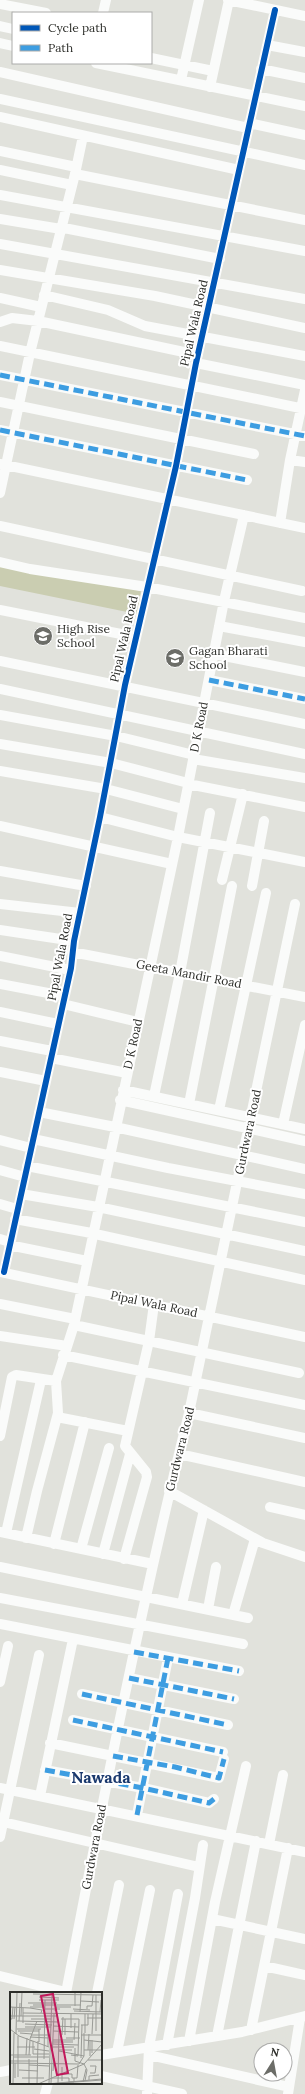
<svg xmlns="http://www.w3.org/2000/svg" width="305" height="2094" font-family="Lora,serif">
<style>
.green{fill:#cacdb1}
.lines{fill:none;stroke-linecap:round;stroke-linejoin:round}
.minor{stroke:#fafbfa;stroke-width:10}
.quiet{stroke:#3d9de1;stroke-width:5;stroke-dasharray:10 5;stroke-linecap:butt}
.cycleway-casing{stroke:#fff;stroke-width:8}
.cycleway{stroke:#0057b8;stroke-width:6}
.labels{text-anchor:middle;stroke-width:4;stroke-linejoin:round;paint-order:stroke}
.street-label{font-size:12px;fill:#2d2e2a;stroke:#fff}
.poi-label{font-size:12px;fill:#2d2e2a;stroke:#fff;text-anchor:start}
.district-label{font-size:16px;font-weight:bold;fill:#19386d;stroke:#fff}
.inset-road{fill:none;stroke:#999a95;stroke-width:1}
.view{fill:#c2185b;fill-opacity:0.15;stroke:#c2185b;stroke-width:2}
.inset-edge{fill:none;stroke:#2d2e2a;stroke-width:2}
</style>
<rect width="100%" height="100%" fill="#e1e2dc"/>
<path class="green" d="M0,563L141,591L137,614L0,586Z"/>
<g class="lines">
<path class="minor" d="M228,0L305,16
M0,4L46,13
M103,13L106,0
M0,26L13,29
M0,43L13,46
M267,45L305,52
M151,58L213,71
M96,63L305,106
M261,69L305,78
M0,72L248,128
M181,80L199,0
M210,87L229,0
M0,99L305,165
M0,117L239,170
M249,123L305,135
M0,151L76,167
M0,170L72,185
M75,174L305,220
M0,195L305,251
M0,219L61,229L64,228L220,259
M0,244L305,299
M0,270L155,296L305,328
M44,295L108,310L145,326L305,356
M0,298L41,307
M0,322L12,318L38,321L198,355
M0,346L305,409
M196,363L305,385
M0,375L305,436
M0,402L254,454
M0,430L247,480
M290,460L305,390
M0,464L305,528
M0,493L30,353L75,174L83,136
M280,523L290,460L305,462
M0,526L302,591
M0,562L30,569L147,587L305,618
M0,610L136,637
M219,626L305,642
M214,654L305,672
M0,661L305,724
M209,680L305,699
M0,689L305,754
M0,715L116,736L194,755
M0,744L111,763L188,783
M193,759L305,778
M0,771L106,789L183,809
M188,784L305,807
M100,817L178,837L305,862
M0,826L172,864
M0,871L86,886
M222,880L243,794
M252,886L264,821
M0,904L80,913
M0,930L74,941
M72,952L305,997
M0,956L70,970
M0,984L64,996
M63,1004L138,1022
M0,1012L58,1024
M0,1041L52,1051
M51,1058L127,1073
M0,1072L46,1081
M123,1090L305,1129
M154,1096L180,973L210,813
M120,1100L305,1141
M189,1104L232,886
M219,1110L266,893
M39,1112L115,1127L305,1169
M283,1124L305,1025
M33,1139L168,1168L305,1194
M0,1140L31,1148
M27,1166L305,1222
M0,1170L25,1177
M21,1194L98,1207L305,1251
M0,1204L17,1209
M15,1219L86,1232L305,1280
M0,1239L10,1242
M9,1245L87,1261
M0,1272L305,1337
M4,1272L71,968L74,941L100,817L125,685L176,466L196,363L275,10
M0,1304L75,1319
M74,1325L299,1373
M0,1336L67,1346
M63,1355L305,1405
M189,1413L305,1438
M57,1417L128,1431
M0,1436L12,1377L16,1375L56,1381L74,1325L178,837L224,601L244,515
M179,1454L305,1482
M169,1491L263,1543L305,1557
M270,1507L305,1515
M0,1532L153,1564
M6,1533L41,1380
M26,1538L37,1491L58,1413L56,1381
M54,1544L85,1422
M81,1549L109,1448
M103,1554L130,1454
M124,1559L147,1477L146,1472L125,1446L149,1341L154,1304
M0,1567L248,1618
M0,1598L243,1644
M182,1604L204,1510
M208,1609L216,1567
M233,1615L255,1539
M0,1624L239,1671
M129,1678L234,1699
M0,1682L8,1646
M82,1694L228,1725
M73,1720L223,1752
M50,1743L219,1778L224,1759
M45,1770L143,1788L209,1803L214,1799
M0,1788L305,1852
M40,1796L73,1639
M137,1815L168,1658
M3,1822L199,1867
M0,1837L39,1655
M269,1844L283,1775
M212,1919L305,1939
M264,1966L305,1975
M0,1976L66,1992
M66,1993C103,1799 141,1605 189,1413L295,904
M97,1993L119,1885
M251,2030L288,1848
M217,2036L256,1841
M189,2041L215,1902L246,1766
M167,2045L195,1898L203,1845
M117,2052L150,1890
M101,2055L242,2032L305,2016
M149,2055L289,2087
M0,2072L11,2070
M101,2076L182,2094
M45,2094L48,2083
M147,2094L149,2047L178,1894
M288,2094L300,2018"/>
<path class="quiet" d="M0,375L305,436
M0,430L247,480
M209,680L305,699
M134,1652L239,1671
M129,1678L234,1699
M82,1694L228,1725
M73,1720L223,1752
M113,1756L175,1767L219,1778L224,1759
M45,1770L143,1788L209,1803L214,1799
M137,1815L168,1658"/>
<defs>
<path id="cycleway" d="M4,1272L71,968L74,941L100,817L125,685L176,466L196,363L275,10"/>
</defs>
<use href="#cycleway" class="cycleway-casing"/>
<use href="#cycleway" class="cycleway"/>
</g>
<defs>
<symbol id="school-disc" viewBox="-11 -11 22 22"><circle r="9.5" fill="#6c6d68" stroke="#fff"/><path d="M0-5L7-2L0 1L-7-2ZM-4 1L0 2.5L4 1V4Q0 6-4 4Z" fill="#fff"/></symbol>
</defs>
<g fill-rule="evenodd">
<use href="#school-disc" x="32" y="625" width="22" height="22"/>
<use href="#school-disc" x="164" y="647" width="22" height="22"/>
</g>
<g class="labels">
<g class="street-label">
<text transform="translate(194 323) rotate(-77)" y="4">Pipal Wala Road</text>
<text transform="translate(124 639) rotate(-77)" y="4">Pipal Wala Road</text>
<text transform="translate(199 727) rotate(-79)" y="4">D K Road</text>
<text transform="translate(60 957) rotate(-79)" y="4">Pipal Wala Road</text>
<text transform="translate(189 974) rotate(11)" y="4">Geeta Mandir Road</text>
<text transform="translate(133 1044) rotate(-78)" y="4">D K Road</text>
<text transform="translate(248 1132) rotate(-78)" y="4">Gurdwara Road</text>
<text transform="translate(154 1304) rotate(12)" y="4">Pipal Wala Road</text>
<text transform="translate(180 1449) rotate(-76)" y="4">Gurdwara Road</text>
<text transform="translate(94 1847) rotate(-79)" y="4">Gurdwara Road</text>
</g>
<g class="poi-label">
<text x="57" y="633">High Rise<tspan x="57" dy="14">School</tspan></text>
<text x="189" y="655">Gagan Bharati<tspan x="189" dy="14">School</tspan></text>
</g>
<g class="district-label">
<text x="101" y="1783">Nawada</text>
</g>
</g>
<g transform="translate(10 1992)">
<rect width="92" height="92" fill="#e1e2dc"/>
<path class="inset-road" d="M23,2L92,3M29,5L49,6M29,8H49M71,9L89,10M18,11H47M23,13H71M65,14V0M0,15L20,16L32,18L31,21M20,15H35M35,17H50M63,17L80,18M77,17V14H82L83,3M45,19L46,15H61M64,19L91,20M70,20L71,0M90,20L91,8M13,21L92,22M0,24H30M11,24L12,0M30,24H47M77,26H92M0,27H2L3,15M4,27L5,15M21,27H41M51,27H66M7,29L49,30M9,29L10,11M13,31V16M15,32L42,33M71,33H78V22M43,34L69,35M15,35H41M61,36V22M0,37L9,44L39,55M7,37H31M8,39H29M43,39L68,40M86,39V3M10,41L22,42M75,41V22M6,42L7,0M82,42L83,22M21,43H41M52,43L53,25M55,43V27M71,43H92M20,45L38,46M56,46H70M20,47L27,29M43,48H63M64,48L65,31M74,48L92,50M23,49V62H39M29,50V37M43,50H63M43,52L68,53M38,54V39M7,55H25M43,55H64M65,56V69L74,72M24,57L39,59M49,58H62M74,58H92M78,58L79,42M82,61V48M0,63H21M16,63L17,46M19,63L20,48L22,49M61,63L68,64L69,27H66M74,64V41M80,64V48M3,65H21M21,65H39M71,66L72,33M34,67L35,8M78,68H92M0,69H28M0,71L69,72L74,64L49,59M74,72L77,78L75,89M19,73L39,74M52,75V89M9,78L28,79M43,79L44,66M80,81H85L86,74H80M50,82H62V86H67M8,85V44M5,86V71M12,86H34M41,86H59V90H64V86M67,86L68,73M79,88V84L89,83M73,90L76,77M39,91L42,2M41,91L44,22M48,91L49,36M3,92L4,41M19,92V67M27,92L28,49M28,92L74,72L92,52M37,92L92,87M38,92L92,88"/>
<path class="view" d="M43,2L58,81L47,83L31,4Z"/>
<rect width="92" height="92" class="inset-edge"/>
</g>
<rect x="12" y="12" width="140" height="52" fill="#ffffff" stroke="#ababaa"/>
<rect x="20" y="25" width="20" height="6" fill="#0057b8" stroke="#ababaa"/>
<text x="48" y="32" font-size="12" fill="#2d2e2a">Cycle path</text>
<rect x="20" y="45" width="20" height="6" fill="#3d9de1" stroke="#ababaa"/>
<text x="48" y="52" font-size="12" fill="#2d2e2a">Path</text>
<g transform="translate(273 2062) rotate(11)"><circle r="19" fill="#ffffff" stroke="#ababaa"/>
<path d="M0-3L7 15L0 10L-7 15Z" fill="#6c6d68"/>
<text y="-6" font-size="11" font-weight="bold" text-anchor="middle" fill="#2d2e2a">N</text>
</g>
</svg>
